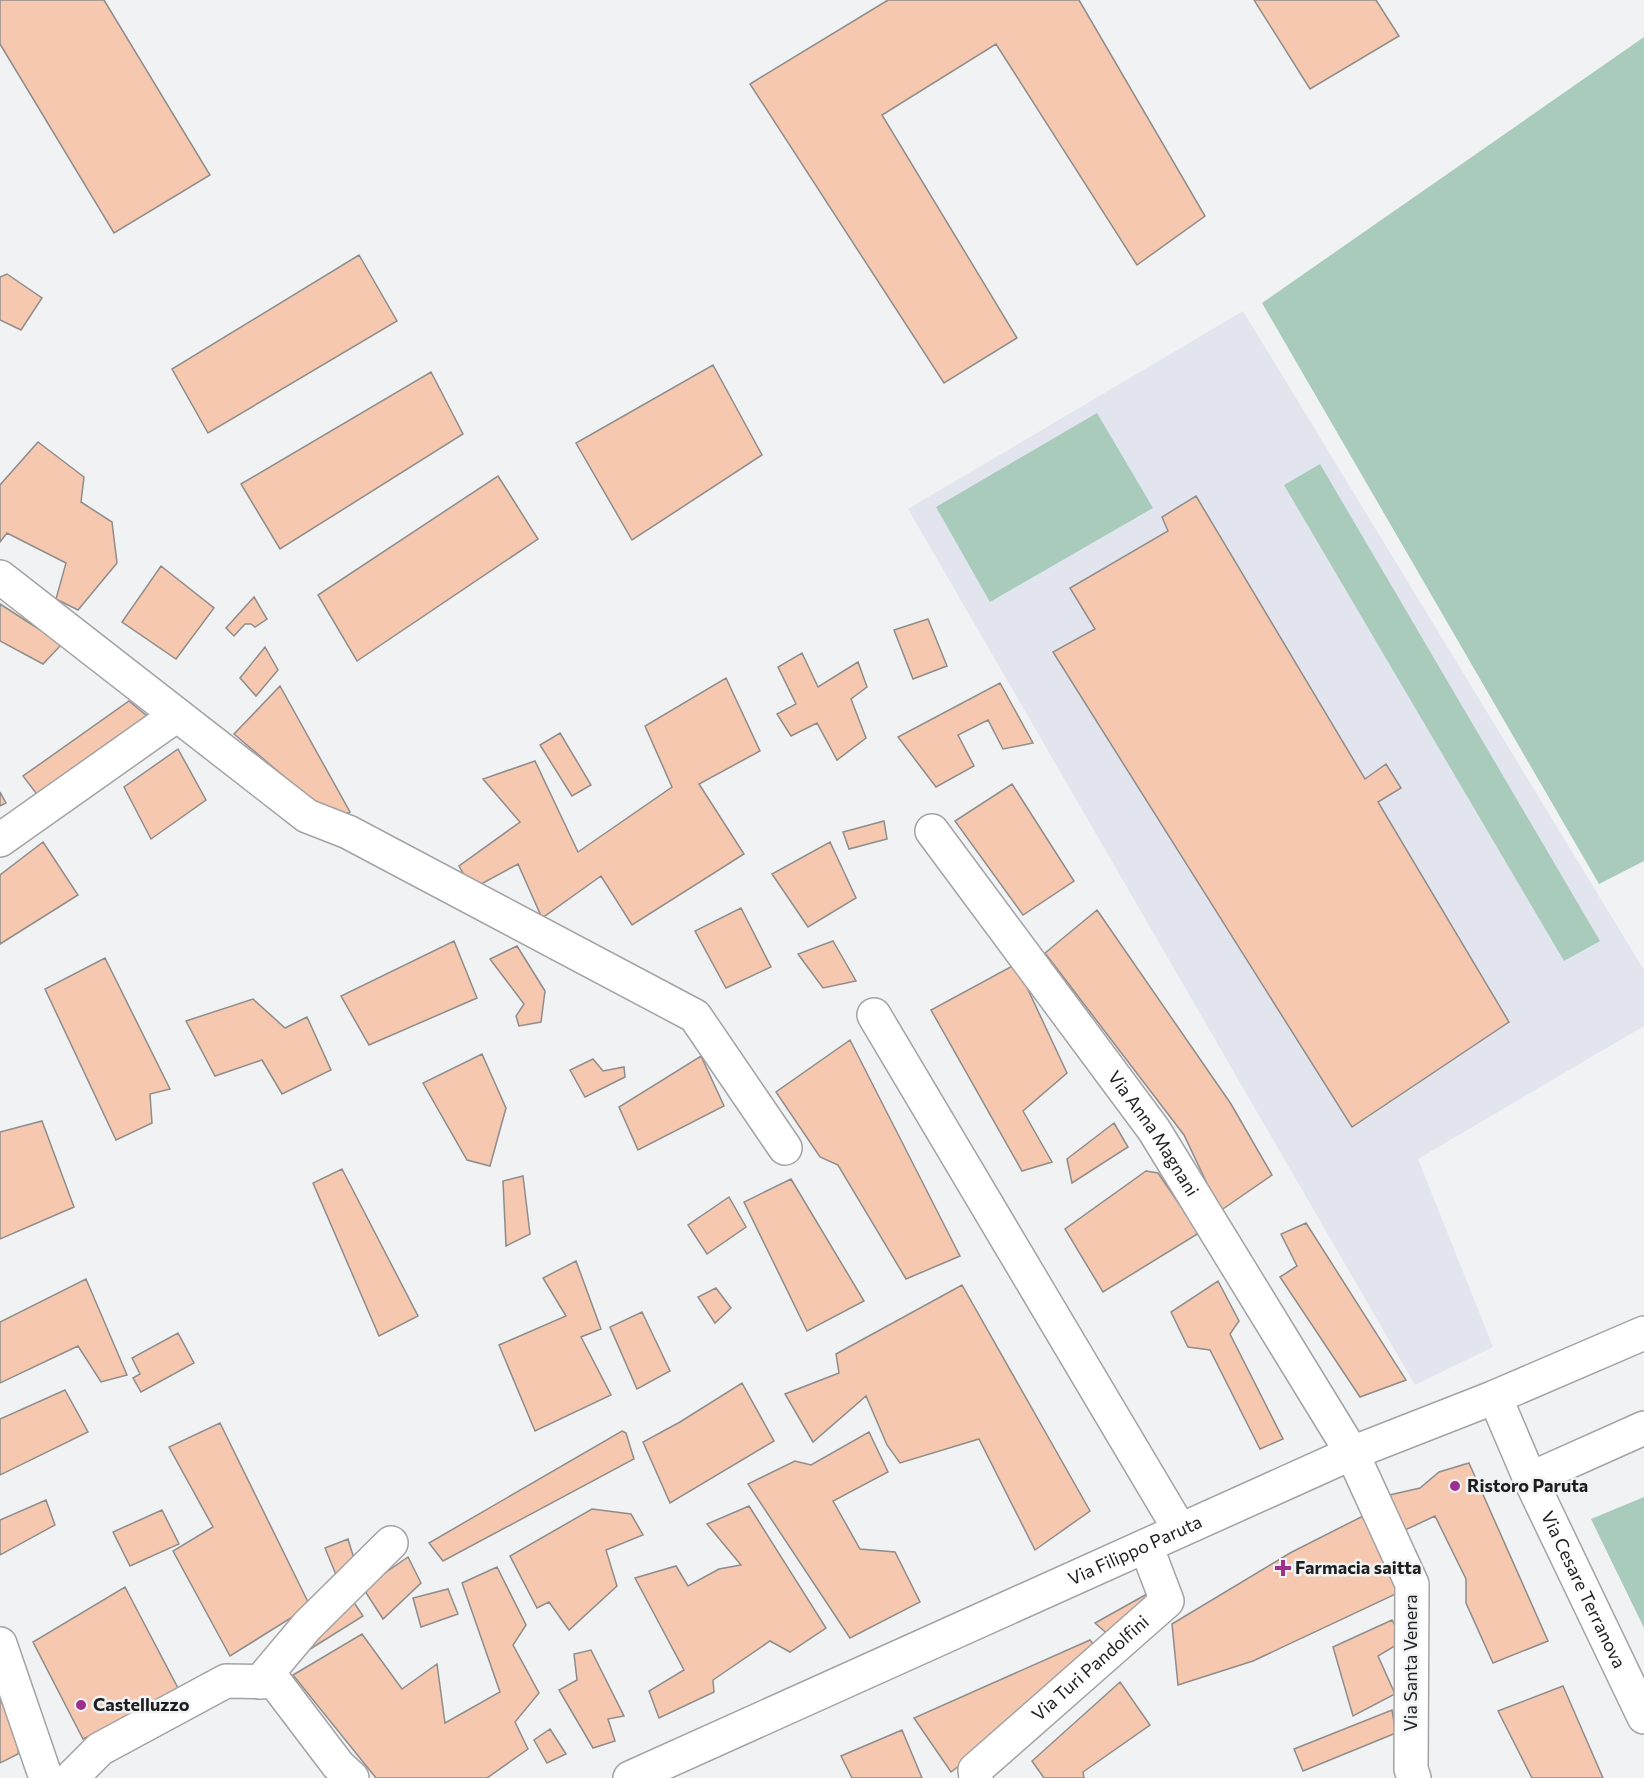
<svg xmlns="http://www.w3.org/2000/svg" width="1644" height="1778" font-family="Commissioner,sans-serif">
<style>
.built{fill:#e3e5ee}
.green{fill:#a9cbbb}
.building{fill:#f5c8af;stroke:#8f8d8c;stroke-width:1.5}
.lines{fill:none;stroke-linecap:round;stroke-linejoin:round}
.minor-casing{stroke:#a3a3a5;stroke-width:36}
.minor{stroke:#fff;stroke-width:33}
.poi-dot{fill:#9f2f8c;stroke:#f1f2f4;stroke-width:2}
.labels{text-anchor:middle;stroke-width:5;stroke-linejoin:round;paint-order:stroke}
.street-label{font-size:18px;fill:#1e1e1e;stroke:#f1f2f4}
.poi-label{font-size:18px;font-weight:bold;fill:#1e1e1e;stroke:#f1f2f4;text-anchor:start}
</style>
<rect width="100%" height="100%" fill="#f1f2f4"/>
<path class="built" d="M1243,311L1644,970V1026L1418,1159L1493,1347L1415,1385L908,509Z"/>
<path class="green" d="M1644,37V861L1599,884L1262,303Z
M1097,413L1153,508L990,602L936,507Z
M1320,464L1600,941L1564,961L1284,485Z
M1644,1497V1628L1591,1519Z"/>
<path class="building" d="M0,0H104L210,175L114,233L0,44Z
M888,0H1079L1205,216L1137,265L996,44L882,115L1017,338L944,383L750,84Z
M1254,0H1376L1399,36L1310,89Z
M359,255L397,321L208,433L172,369Z
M7,274L42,298L21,330L0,320V277Z
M713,365L762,455L632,540L576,443Z
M431,372L463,434L280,549L241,484Z
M38,442L84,477L81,502L112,522L117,563L78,610L56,599L66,563L7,533L0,542V485Z
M498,476L538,539L357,661L318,595Z
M1196,496L1365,779L1386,764L1401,788L1378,802L1509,1022L1352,1127L1053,652L1095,629L1070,588L1168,531L1162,517Z
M161,566L214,608L176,659L122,622Z
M254,597L267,619L255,627L251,624H245L234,636L226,628Z
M0,604L62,644L43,664L0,641Z
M928,619L947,666L913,679L894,630Z
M265,647L278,670L256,696L240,678Z
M802,653L818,687L858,662L867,687L851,699L866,738L837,760L817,723L791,736L777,714L796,704L778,667Z
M726,678L760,751L699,784L744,854L632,925L601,876L542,918L518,864L472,889L459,866L520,822L483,779L535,761L578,852L672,787L645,726Z
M1000,683L1033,743L1003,749L988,720L958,735L974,766L936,787L898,737Z
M280,686L350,812L335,820L234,734Z
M129,701L153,721L39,797L23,776Z
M560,733L591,785L572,796L540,745Z
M178,749L206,800L151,839L124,787Z
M1012,784L1074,881L1023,915L955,821Z
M0,792L6,803L0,806Z
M884,821L887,839L849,849L843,832Z
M43,842L78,895L0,944V875Z
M830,842L856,898L808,927L772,874Z
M741,908L771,967L726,988L695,931Z
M1097,910L1231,1104L1272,1175L1220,1211L1184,1135L1045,953Z
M454,941L477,998L369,1045L341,996Z
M833,941L856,981L823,988L798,954Z
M517,946L545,991L541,1022L519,1026L516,1016L524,1004L490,959Z
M105,958L170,1089L150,1094L152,1123L116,1140L45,989Z
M1016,964L1067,1073L1023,1111L1052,1162L1022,1171L931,1010Z
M253,999L285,1028L307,1017L331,1070L282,1094L262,1060L215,1076L186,1021Z
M850,1040L960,1256L906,1279L838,1165L820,1157L776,1092Z
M482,1054L506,1108L490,1166L467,1160L423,1083Z
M701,1056L724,1106L638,1150L619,1107Z
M593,1059L603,1071L624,1067L625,1077L585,1097L570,1070Z
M42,1121L74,1207L0,1239V1132Z
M1114,1123L1128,1147L1072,1183L1067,1159Z
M342,1169L418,1316L379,1336L313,1183Z
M1146,1171L1158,1173L1199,1233L1103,1292L1065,1229Z
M523,1176L530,1234L506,1246L503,1181Z
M791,1179L864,1301L807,1331L744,1202Z
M729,1197L746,1227L707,1254L688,1225Z
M1306,1223L1406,1380L1360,1397L1280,1277L1297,1266L1281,1234Z
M576,1261L601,1329L581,1337L611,1395L535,1431L499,1345L566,1316L543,1278Z
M86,1279L127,1375L101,1382L78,1346L0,1383V1322Z
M1218,1281L1239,1321L1230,1334L1283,1439L1260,1449L1210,1350L1188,1347L1171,1312Z
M962,1285L1090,1511L1035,1550L979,1439L900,1463L887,1445L866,1396L813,1442L785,1394L839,1373L836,1354Z
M716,1288L731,1308L715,1323L698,1297Z
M642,1312L670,1371L637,1389L610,1327Z
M178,1333L194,1363L141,1392L133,1378L140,1374L132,1358Z
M742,1383L774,1441L670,1503L643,1442L680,1422Z
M65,1390L88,1432L0,1475V1419Z
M220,1423L310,1606L230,1656L173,1551L213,1527L169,1447Z
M622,1431L626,1433L634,1459L443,1561L429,1543Z
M869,1432L888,1472L833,1501L860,1549L895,1552L920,1602L850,1638L748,1484L795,1461L811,1465Z
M1469,1463L1548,1641L1493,1663L1466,1603V1579L1435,1516L1403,1531L1385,1496L1420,1488L1439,1472Z
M46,1500L55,1525L0,1555V1520Z
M749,1506L826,1628L790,1652L770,1641L713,1680L714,1692L659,1718L649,1691L684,1670L635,1578L676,1566L688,1586L719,1569L741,1565L707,1524Z
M592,1509L631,1514L643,1535L606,1550L617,1586L569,1630L549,1602L537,1608L510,1556Z
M162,1510L179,1544L130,1566L113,1532Z
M1365,1515L1400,1592L1253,1661L1178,1685L1172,1624L1290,1553Z
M348,1539L356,1565L339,1582L325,1548Z
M408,1557L421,1583L383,1619L363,1588Z
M497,1567L526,1625L513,1645L539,1693L515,1722L528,1749L487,1778H376L293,1675L362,1634L402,1689L437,1664L445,1723L500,1692L462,1583Z
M125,1587L180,1692L83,1739L33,1642Z
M448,1589L458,1614L421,1627L413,1598Z
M1156,1589L1112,1638L1095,1623Z
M347,1592L363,1616L299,1656Z
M1392,1620L1403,1641L1378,1656L1395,1694L1353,1716L1333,1647Z
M1090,1640L1103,1656L951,1772L914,1718Z
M591,1650L624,1716L608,1719L615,1741L593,1748L559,1690L577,1680L574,1654Z
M0,1682L19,1736L18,1754L0,1763Z
M1120,1682L1150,1725L1083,1772L1084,1778H1044L1032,1761Z
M1563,1686L1603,1778H1532L1498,1711Z
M1392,1710L1396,1733L1303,1771L1294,1749Z
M550,1729L566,1754L547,1763L534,1740Z
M902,1730L922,1778H852L841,1756Z"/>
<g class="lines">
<defs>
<g id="minor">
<path d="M0,577L307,816L348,832L695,1016L785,1148"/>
<path id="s1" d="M932,831L1154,1130L1352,1453L1412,1584L1411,1769L1414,1778"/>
<path d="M0,840L177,715"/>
<path d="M874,1015L1180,1530"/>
<path id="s2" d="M1495,1397L1530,1479L1644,1717"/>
<path d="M1530,1479L1644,1428"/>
<path d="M0,1644L46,1778"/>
<path d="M260,1682L307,1626L391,1543"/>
<path d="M71,1778L100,1749L226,1681L275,1682L338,1765L352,1778"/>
<path id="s3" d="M630,1778L1352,1453L1495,1397L1644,1333"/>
<path id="s4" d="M976,1778L975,1770L1167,1601L1146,1546"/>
</g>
</defs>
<use href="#minor" class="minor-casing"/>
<use href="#minor" class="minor"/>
</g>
<g class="poi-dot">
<circle cx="1455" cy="1486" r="6"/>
<path d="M1280 1559h6v6h6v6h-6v6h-6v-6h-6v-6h6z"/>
<circle cx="81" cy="1705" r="6"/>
</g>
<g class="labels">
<g class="street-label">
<text dy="6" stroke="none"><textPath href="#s1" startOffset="375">Via Anna Magnani</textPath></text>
<text dy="6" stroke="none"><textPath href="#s3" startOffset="554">Via Filippo Paruta</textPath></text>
<text dy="6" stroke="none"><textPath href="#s2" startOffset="212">Via Cesare Terranova</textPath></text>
<text transform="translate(1411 1663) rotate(-90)" y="6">Via Santa Venera</text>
<text dy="6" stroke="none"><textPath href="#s4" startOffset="162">Via Turi Pandolfini</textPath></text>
</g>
<g class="poi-label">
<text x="1467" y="1492">Ristoro Paruta</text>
<text x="1295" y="1574">Farmacia saitta</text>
<text x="93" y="1711">Castelluzzo</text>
</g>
</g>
</svg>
